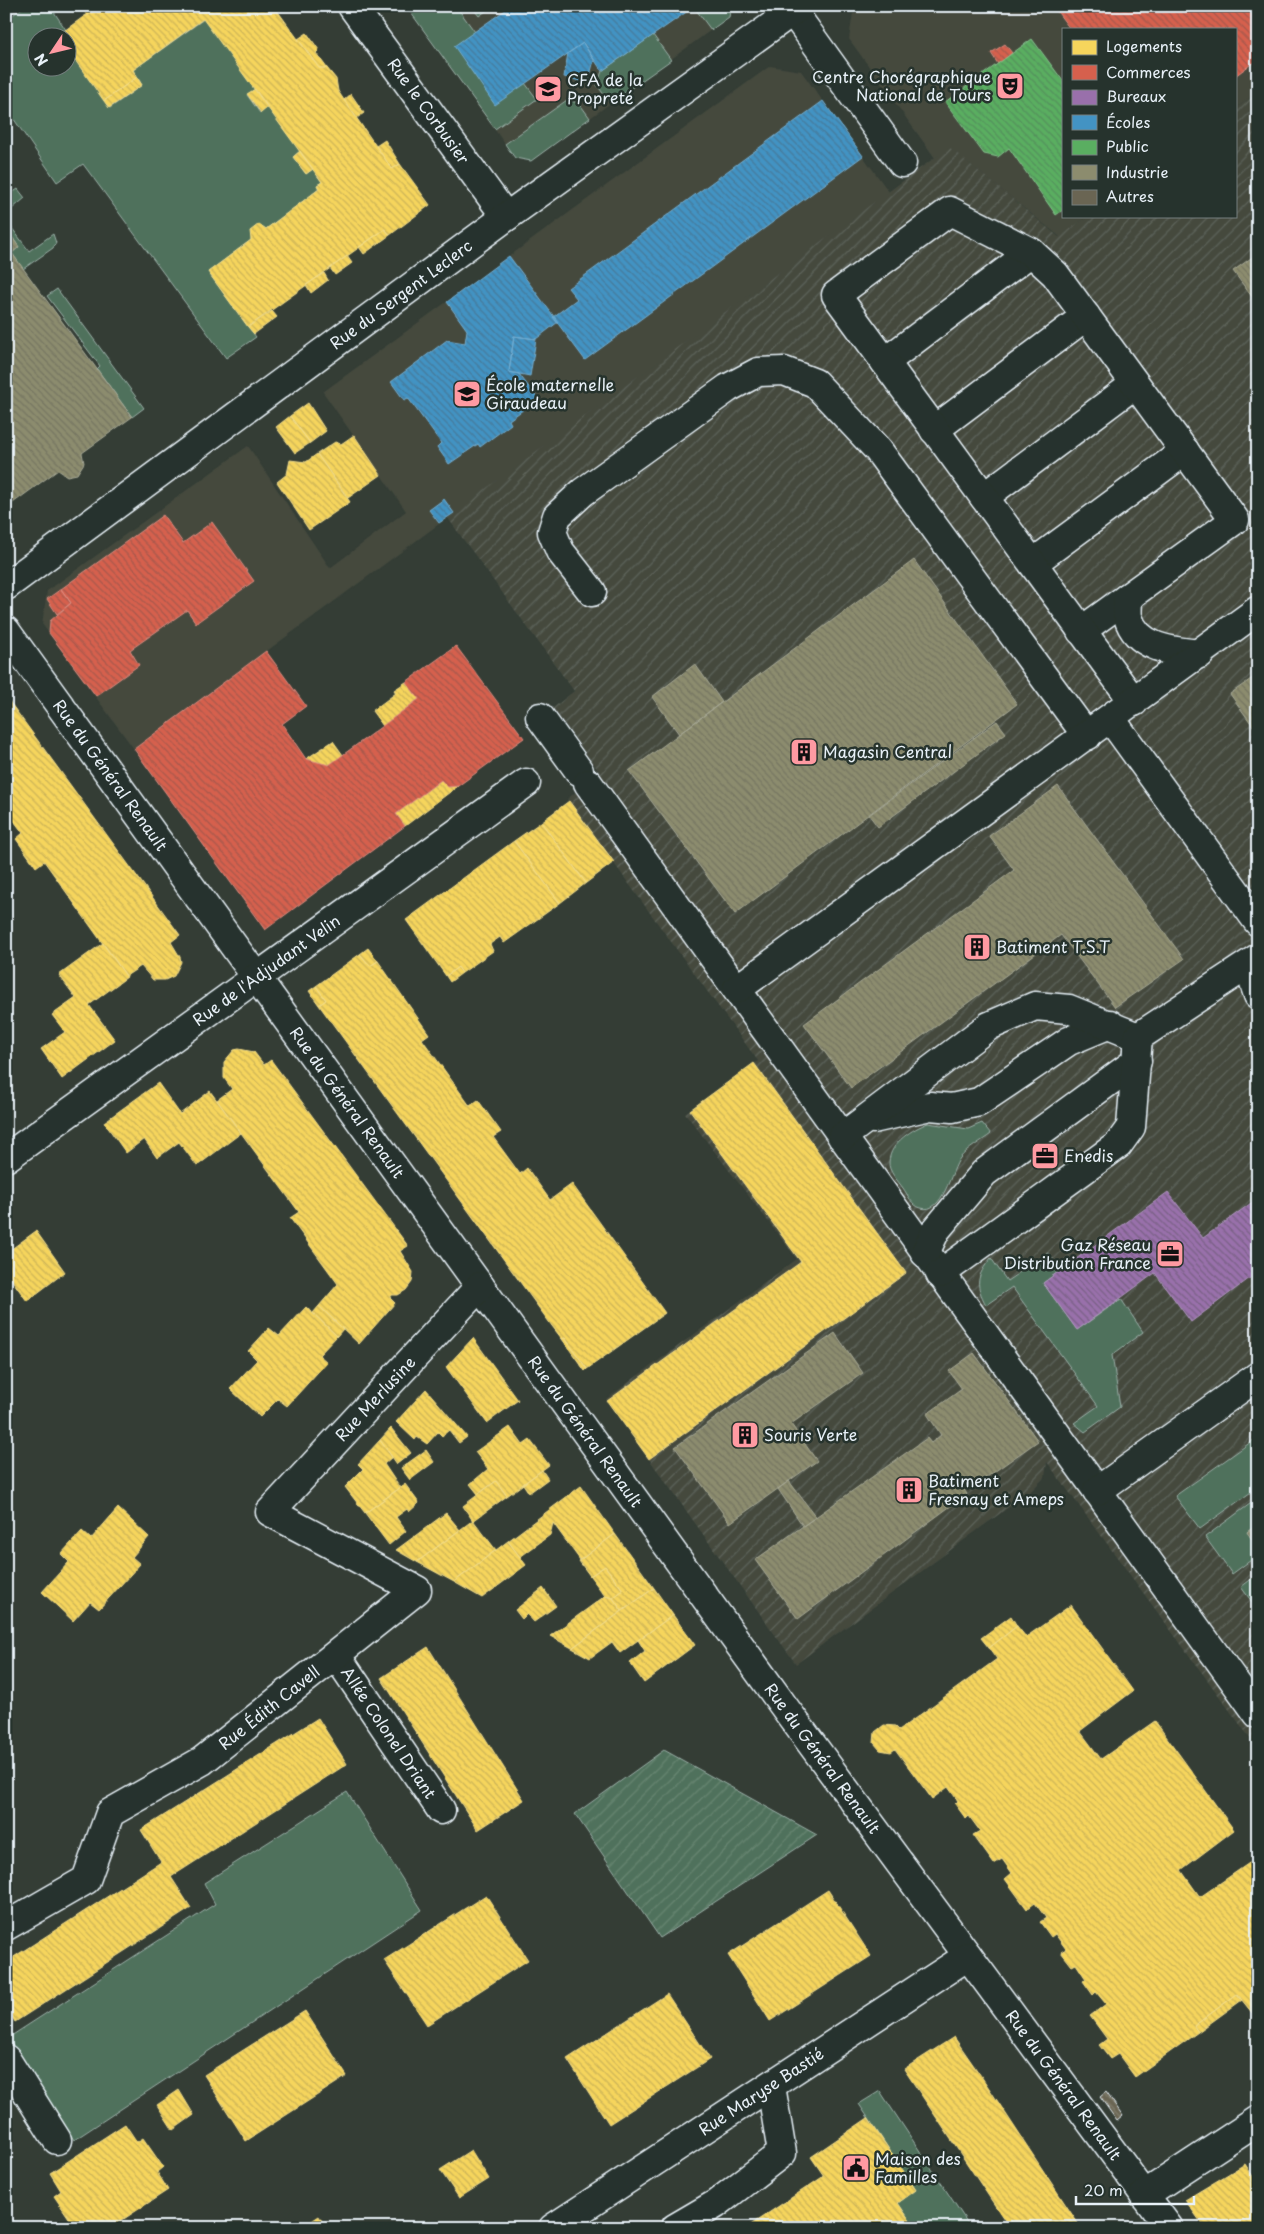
<svg xmlns="http://www.w3.org/2000/svg" width="1264" height="2234" font-family="'Playpen Sans',sans-serif">
<style>
.built{fill:#44493e}
.industrial{fill:url(#industrial-furrows)}
.green{fill:#4f715b;stroke:#9cb1aa}
.garden{fill:url(#garden-furrows);stroke:#9cb1aa}
.homes{fill:url(#homes-back-hatch);stroke:#f2dd8b}
.shops{fill:url(#shops-back-hatch);stroke:#db8c80}
.offices{fill:url(#offices-back-hatch);stroke:#b197c2}
.schools{fill:url(#schools-back-hatch);stroke:#74afd3}
.public{fill:url(#public-back-hatch);stroke:#85c28e}
.industry{fill:url(#industry-back-hatch);stroke:#a8aa97}
.building{fill:url(#building-back-hatch);stroke:#e8f1f8}
.lines{fill:none;stroke-linecap:round;stroke-linejoin:round}
.minor-casing{stroke:#e8f1f8;stroke-width:31}
.minor{stroke:#26332d;stroke-width:28}
.labels{text-anchor:middle;stroke-width:5;stroke-linejoin:round;paint-order:stroke}
.poi-label{font-size:16px;fill:#e8f1f8;stroke:#26332d;text-anchor:start}
.street-label{font-size:16px;fill:#e8f1f8;stroke:#26332d}
</style>
<defs>
<pattern id="industrial-furrows" width="10" height="10" patternUnits="userSpaceOnUse" patternTransform="scale(1.25)"><rect width="10" height="10" fill="#44493e"/><path d="M-1 1l2-2M0 10L10 0M9 11l2-2" fill="none" stroke="#5f645b"/></pattern>
<pattern id="garden-furrows" width="10" height="10" patternUnits="userSpaceOnUse" patternTransform="scale(1.25)"><rect width="10" height="10" fill="#4f715b"/><path d="M-1 1l2-2M0 10L10 0M9 11l2-2" fill="none" stroke="#688673"/></pattern>
<pattern id="homes-back-hatch" width="6" height="6" patternUnits="userSpaceOnUse" patternTransform="scale(1.25)"><rect width="6" height="6" fill="#f6d55c"/><path d="M-1 5l2 2M0 0l6 6M5-1l2 2" fill="none" stroke="#cab258"/></pattern>
<pattern id="shops-back-hatch" width="6" height="6" patternUnits="userSpaceOnUse" patternTransform="scale(1.25)"><rect width="6" height="6" fill="#d6604d"/><path d="M-1 5l2 2M0 0l6 6M5-1l2 2" fill="none" stroke="#a4584c"/></pattern>
<pattern id="offices-back-hatch" width="6" height="6" patternUnits="userSpaceOnUse" patternTransform="scale(1.25)"><rect width="6" height="6" fill="#9970ab"/><path d="M-1 5l2 2M0 0l6 6M5-1l2 2" fill="none" stroke="#786084"/></pattern>
<pattern id="schools-back-hatch" width="6" height="6" patternUnits="userSpaceOnUse" patternTransform="scale(1.25)"><rect width="6" height="6" fill="#4393c3"/><path d="M-1 5l2 2M0 0l6 6M5-1l2 2" fill="none" stroke="#447999"/></pattern>
<pattern id="public-back-hatch" width="6" height="6" patternUnits="userSpaceOnUse" patternTransform="scale(1.25)"><rect width="6" height="6" fill="#5aae61"/><path d="M-1 5l2 2M0 0l6 6M5-1l2 2" fill="none" stroke="#548f5a"/></pattern>
<pattern id="industry-back-hatch" width="6" height="6" patternUnits="userSpaceOnUse" patternTransform="scale(1.25)"><rect width="6" height="6" fill="#8c8c6e"/><path d="M-1 5l2 2M0 0l6 6M5-1l2 2" fill="none" stroke="#747461"/></pattern>
<pattern id="building-back-hatch" width="6" height="6" patternUnits="userSpaceOnUse" patternTransform="scale(1.25)"><rect width="6" height="6" fill="#6a6553"/><path d="M-1 5l2 2M0 0l6 6M5-1l2 2" fill="none" stroke="#7f7c6c"/></pattern>
</defs>
<rect width="100%" height="100%" fill="#343d35"/>
<filter id="ink" filterUnits="userSpaceOnUse"><feTurbulence type="fractalNoise" baseFrequency=".02" numOctaves="2"/><feDisplacementMap in="SourceGraphic" scale="10" xChannelSelector="R" yChannelSelector="G"/><feConvolveMatrix kernelMatrix="1 2 1 2 8 2 1 2 1" color-interpolation-filters="sRGB"/></filter>
<g filter="url(#ink)">
<path class="built" d="M406,6H731L729,17L531,161L515,158Z
M854,6H1258V92L1235,109V29H1063V216H1088L1060,237L949,148L935,158L849,39Z
M770,66L801,71L889,192L134,749L42,624L47,591L248,446L330,568L406,511L323,392Z"/>
<path class="industrial" d="M1258,92V1749L1047,1462L1045,1477L1032,1490L796,1664L606,1399L797,1259L685,1113L758,1061L567,799L600,773L553,708L574,691L447,517L949,147L1059,237L1088,216H1235V109Z"/>
<path class="green" d="M25,6H50L66,30L58,37L38,38V68H68V50L110,108L142,85L133,70L204,19L255,89L247,95L260,113L268,107L300,151L293,157L306,174L313,169L322,182L317,185L319,189L266,229L259,224L251,240L208,272L256,337L226,358L83,164L57,182L9,112L6,114V20Z
M406,6H456L475,32L525,83L537,99L495,129Z
M471,6H493L479,16Z
M731,6L729,17L711,30L694,7Z
M653,35L671,60L610,103L597,85L602,71Z
M567,100L579,103L590,118L531,161L515,158L505,144Z
M18,189L25,198L6,214V197Z
M6,220L29,251L53,234L56,243L53,248L23,269L12,253L19,247L10,234L6,237Z
M57,289L144,408L132,417L97,369L100,366L47,296Z
M928,1123L968,1129L982,1123L991,1134C982,1141 967,1149 960,1158C951,1170 943,1215 921,1208C912,1206 908,1195 903,1188C898,1181 888,1171 889,1162C890,1142 913,1129 928,1123Z
M1048,1253L1061,1270L1043,1283L1077,1330L1121,1299L1143,1332L1112,1355L1120,1407L1085,1432L1074,1423L1098,1406L1012,1287L986,1305C975,1284 976,1277 991,1258L1007,1281Z
M1258,1437V1487L1200,1529L1175,1496Z
M1258,1498V1524L1247,1532L1258,1548V1555L1232,1574L1205,1537Z
M1258,1574V1610L1241,1587Z
M347,1792L422,1910L74,2140L8,2038L215,1904L204,1883Z
M880,2091L971,2228H915L898,2203L916,2190L859,2104Z"/>
<path class="garden" d="M664,1750L817,1835L660,1938L575,1814Z"/>
<path class="homes" d="M85,6H101L87,16L82,8Z
M101,6H274L319,68H327L336,79L338,91L344,100L392,169L400,164L430,205L390,235L385,229L248,327L208,272L251,240L250,231L259,224L266,229L319,189L317,185L322,182L203,19L133,70L137,77L104,101L68,50V38L57,36L86,15L87,16Z
M307,33L319,50L316,53L327,68H319L298,39Z
M137,77L142,85L109,108L104,101Z
M255,89L268,107L261,113L247,94Z
M351,94L364,113L357,118L344,100Z
M385,140L400,164L392,169L376,146Z
M300,151L313,169L306,174L293,157Z
M385,229L390,235L364,254L359,247Z
M347,256L352,263L335,275L330,268Z
M324,273L328,280L311,293L306,285Z
M272,311L277,317L254,334L248,327Z
M308,403L326,431L310,443L290,416Z
M290,416L310,443L295,453L276,427Z
M354,435L381,475L348,498L317,454L335,442L341,444Z
M317,454L350,502L309,530L277,482L287,474L290,460L306,462Z
M406,682L419,699L383,726L372,711L396,693L394,690Z
M6,697L180,935L171,942L180,957L181,962L174,976L165,980H153L141,966L126,976L44,861L36,867L16,839L23,833L6,810Z
M333,741L343,755L329,765L306,759Z
M441,780L448,787L458,786L405,826L396,814Z
M569,801L614,862L586,883L541,822Z
M541,822L586,883L560,903L514,841Z
M514,841L560,903L504,943L500,937L490,944L493,951L462,973L458,967L446,976L406,920Z
M103,943L127,977L89,1005L115,1040L62,1079L41,1049L65,1032L52,1015L76,998L59,975Z
M368,948L378,961L370,966L360,954Z
M360,954L370,966L378,961L429,1034L422,1039L470,1106L478,1100L501,1132L493,1137L520,1174L527,1168L550,1200L572,1184L665,1313L587,1369L565,1338L562,1339L552,1326L319,1005L326,1000L316,986Z
M458,967L462,973L450,982L446,976Z
M316,986L326,1000L319,1005L309,991Z
M239,1049L254,1052L264,1065L271,1060L408,1246L400,1251L413,1272L412,1282L406,1290L398,1295H392L390,1298L395,1303L359,1344L319,1306L338,1284L290,1218L299,1212L217,1100L232,1089L224,1078V1062L234,1050Z
M754,1063L906,1273L649,1459L607,1401L801,1262L690,1110Z
M158,1083L180,1114L210,1091L241,1133L197,1166L179,1142L157,1158L144,1139L126,1153L104,1122Z
M36,1231L65,1272L27,1301L6,1272V1253Z
M319,1306L343,1329L337,1336L313,1313Z
M306,1307L337,1336L319,1355L327,1362L287,1406L278,1399L260,1417L230,1389L257,1360L248,1351L269,1328L279,1336Z
M473,1338L518,1400L487,1423L446,1367Z
M565,1338L587,1369L585,1371L562,1339Z
M426,1389L467,1437L459,1443L449,1430L442,1436L438,1432L427,1444L417,1437L415,1440L396,1422Z
M510,1427L523,1445L530,1440L549,1465L507,1496L496,1481L478,1494L470,1484L488,1469L475,1452Z
M391,1428L411,1453L397,1464L380,1440Z
M380,1440L392,1457L384,1464L400,1488L365,1513L345,1487L363,1469L358,1464Z
M426,1450L434,1462L410,1480L401,1468Z
M542,1470L548,1479L529,1493L523,1484Z
M496,1481L507,1496L473,1521L463,1506Z
M405,1484L419,1503L409,1512L407,1509L396,1517L406,1531L389,1545L365,1513Z
M581,1486L615,1534L580,1560L553,1523L550,1535L520,1557L508,1541Z
M118,1508L149,1537L132,1557L140,1564L99,1609L90,1602L73,1621L42,1592L69,1562L61,1554L82,1531L91,1539Z
M446,1513L460,1530L417,1562L396,1550Z
M473,1520L496,1550L454,1582L417,1562Z
M615,1534L654,1588L622,1611L613,1598L623,1590L605,1566L590,1576L579,1561Z
M508,1541L526,1565L482,1598L454,1582Z
M605,1566L623,1590L613,1598L605,1596L590,1576Z
M543,1588L556,1606L534,1622L527,1614L522,1619L515,1610Z
M654,1588L673,1615L620,1653L612,1642L590,1658L572,1648Z
M605,1596L613,1598L622,1611L572,1648L550,1636Z
M1071,1605L1133,1691L1080,1731L1101,1759L1155,1721L1234,1830L1181,1870L1200,1897L1255,1859L1258,1863V2011L1253,2014L1237,1994L1194,2026L1198,2032L1135,2077L1118,2054L1110,2059L1099,2045L1107,2039L1090,2016L1106,2004L1096,1992L1093,1995L1083,1981L1086,1979L1076,1964L1072,1966L1061,1952L1066,1949L1055,1934L1051,1937L1040,1922L1046,1918L1035,1903L1027,1909L1005,1879L1012,1873L1002,1859L994,1864L973,1835L980,1831L969,1816L966,1819L955,1804L958,1801L948,1787L932,1799L895,1749L891,1752L880,1750L874,1743L875,1732L884,1725L895,1726L899,1730L997,1659L989,1648L1017,1626L1026,1637Z
M673,1615L695,1645L644,1683L630,1663L645,1651L638,1640Z
M1011,1616L1017,1626L989,1648L981,1638Z
M428,1647L524,1800L478,1830L381,1678Z
M318,1718L347,1764L171,1877L191,1908L15,2022L6,2008V1962L161,1862L141,1830Z
M828,1890L871,1956L770,2021L728,1955Z
M486,1895L528,1960L427,2025L384,1960Z
M667,1994L710,2059L609,2124L567,2059Z
M1237,1994L1242,2000L1198,2032L1194,2026Z
M305,2011L347,2076L246,2141L204,2075Z
M1258,2011V2020H1257L1253,2014Z
M954,2037L981,2076L1081,2228H1010L904,2069Z
M179,2090L194,2115L173,2130L157,2105Z
M868,2118L916,2190L898,2203L915,2228H746L824,2176L811,2157Z
M125,2124L137,2142L143,2138L163,2167L157,2172L168,2190L110,2228H84L80,2221L73,2224L54,2196L61,2191L50,2173Z
M471,2150L489,2179L459,2198L440,2170Z
M1245,2164L1258,2184V2228H1205L1185,2200Z
M319,2216L326,2228H301Z"/>
<path class="shops" d="M1053,6H1238L1241,11L1247,6H1258V59L1235,76V29H1070Z
M1005,44L1012,53L998,64L991,53Z
M163,515L183,543L212,522L254,581L196,623L187,610L130,650L139,665L96,696L49,633L50,621L71,603L61,589Z
M61,589L71,603L57,614L47,599Z
M456,646L524,738L458,786L448,787L441,780L396,814L405,826L265,930L134,749L266,651L306,706L282,724L306,759L329,765L419,699L406,682Z"/>
<path class="offices" d="M1168,1192L1203,1238L1258,1198V1272L1191,1322L1155,1273L1077,1330L1043,1283Z"/>
<path class="schools" d="M511,6H695L602,71L583,43L495,105L454,46Z
M583,43L594,60L588,83L564,77L568,53Z
M823,101L863,156L585,360L553,317L577,299L568,288Z
M509,256L558,322L536,339L514,336L509,372L519,374L538,399L509,420L511,424L480,447L478,444L449,464L437,447L441,443L408,398L404,400L391,382L447,340L465,343L467,330L447,302Z
M514,336L536,339L530,376L509,372Z
M444,499L454,513L439,523L429,510Z"/>
<path class="public" d="M1032,39L1063,81V210L1056,215L1009,148L998,157L984,154L945,102Z"/>
<path class="industry" d="M10,234L19,247L12,253L6,245V237Z
M6,245L132,417L82,453L84,463L77,474L67,476L58,470L6,508Z
M1258,253V305L1233,271Z
M914,560L1017,704L735,914L629,771Z
M695,664L722,702L679,734L652,697Z
M1258,674V733L1230,694Z
M997,721L1006,733L878,827L869,815Z
M1058,786L1184,959L1115,1007L1061,935L851,1088L804,1024L1014,870L989,836Z
M835,1333L863,1373L791,1424L817,1461L730,1523L675,1447Z
M974,1353L1038,1441L977,1484L972,1478L961,1485L967,1494L798,1619L755,1560L927,1438L931,1443L941,1435L927,1414L962,1389L949,1371Z
M789,1481L816,1517L803,1526L778,1489Z
M1258,1524V1548L1247,1532Z"/>
<path class="building" d="M1106,2092L1123,2116L1117,2121L1100,2097Z"/>
<g class="lines">
<defs>
<g id="minor">
<path id="s1" d="M352,6L506,217"/>
<path d="M789,6L902,163"/>
<path d="M885,362L1031,252"/>
<path d="M934,430L1086,316"/>
<path d="M984,497L1135,384"/>
<path d="M1033,563L1185,451"/>
<path id="s2" d="M6,586L506,217L800,6"/>
<path d="M592,592L560,551L552,532L557,516L583,492L728,388L758,372L784,371L815,383L878,450L1087,736"/>
<path id="s3" d="M6,631L788,1712L1169,2228"/>
<path d="M1081,631L1128,597"/>
<path d="M1134,702L836,295L950,211L1031,252L1055,274L1235,520L1128,597C1128,603 1127,611 1128,617C1137,649 1173,651 1200,654"/>
<path d="M540,717L579,771"/>
<path d="M1111,719L1258,922"/>
<path d="M588,783L1258,1714"/>
<path d="M1248,965L1258,995"/>
<path d="M737,989L1258,610"/>
<path d="M873,1119L930,1106L952,1108L979,1102L1069,1041L1110,1024"/>
<path d="M842,1137L989,1026L1035,1006L1069,1009L1138,1037"/>
<path id="s4" d="M6,1158L526,783"/>
<path d="M925,1253L936,1230L984,1173L1137,1061"/>
<path d="M940,1274L1118,1145L1131,1127L1138,1037L1258,958"/>
<path d="M1097,1491L1258,1376"/>
<path id="s5" d="M336,1655L441,1810"/>
<path id="s6" d="M6,1926L86,1880L110,1813L202,1761L417,1590L270,1512L480,1286"/>
<path d="M6,2059L57,2140"/>
<path d="M1144,2195L1258,2120"/>
<path id="s7" d="M553,2228L968,1956"/>
<path d="M675,2228L716,2204L782,2153L771,2086"/>
</g>
</defs>
<use href="#minor" class="minor-casing"/>
<use href="#minor" class="minor"/>
</g>
</g>
<defs>
<symbol id="theatre-square" viewBox="-11 -11 22 22"><rect x="-9" y="-9" width="18" height="18" rx="4" fill="#ff9aa2" stroke="#26332d"/><path d="M-5-5.5Q0-4 5-5.5V0Q5 5 0 6Q-5 5-5 0ZM-3.3-2.5H-1v1.5H-3.3ZM1-2.5H3.3v1.5H1ZM-2.8 1Q0 5.5 2.8 1Z" fill="#111"/></symbol>
<symbol id="university-square" viewBox="-11 -11 22 22"><rect x="-9" y="-9" width="18" height="18" rx="4" fill="#ff9aa2" stroke="#26332d"/><path d="M0-5L7-2L0 1L-7-2ZM-4 1L0 2.5L4 1V4Q0 6-4 4Z" fill="#111"/></symbol>
<symbol id="school-square" viewBox="-11 -11 22 22"><rect x="-9" y="-9" width="18" height="18" rx="4" fill="#ff9aa2" stroke="#26332d"/><path d="M0-5L7-2L0 1L-7-2ZM-4 1L0 2.5L4 1V4Q0 6-4 4Z" fill="#111"/></symbol>
<symbol id="building-square" viewBox="-11 -11 22 22"><rect x="-9" y="-9" width="18" height="18" rx="4" fill="#ff9aa2" stroke="#26332d"/><path d="M-4-6H4V6H1V3H-1V6H-4ZM-2.5-4.3h1.7v1.8h-1.7ZM.8-4.3h1.7v1.8H.8ZM-2.5-1h1.7V.8h-1.7ZM.8-1h1.7V.8H.8Z" fill="#111"/></symbol>
<symbol id="office-square" viewBox="-11 -11 22 22"><rect x="-9" y="-9" width="18" height="18" rx="4" fill="#ff9aa2" stroke="#26332d"/><path d="M-6-3h4V-5.5h4V-3h4V5H-6ZM-1-4.5V-3h2v-1.5ZM-6 0V1H6V0Z" fill="#111"/></symbol>
<symbol id="civic-square" viewBox="-11 -11 22 22"><rect x="-9" y="-9" width="18" height="18" rx="4" fill="#ff9aa2" stroke="#26332d"/><path d="M-.6-6.5H3V-4.5H.6V-3L4-1V1h2V6H-6V1h2V-1L-.6-3ZM-1.2 2.5V6h2.4V2.5Z" fill="#111"/></symbol>
</defs>
<g fill-rule="evenodd">
<use href="#theatre-square" x="994" y="70" width="32" height="32"/>
<use href="#university-square" x="532" y="73" width="32" height="32"/>
<use href="#school-square" x="451" y="378" width="32" height="32"/>
<use href="#building-square" x="788" y="736" width="32" height="32"/>
<use href="#building-square" x="961" y="931" width="32" height="32"/>
<use href="#office-square" x="1029" y="1140" width="32" height="32"/>
<use href="#office-square" x="1154" y="1238" width="32" height="32"/>
<use href="#building-square" x="729" y="1419" width="32" height="32"/>
<use href="#building-square" x="893" y="1474" width="32" height="32"/>
<use href="#civic-square" x="840" y="2152" width="32" height="32"/>
</g>
<g class="labels">
<g class="poi-label">
<text x="991" y="83" text-anchor="end">Centre Chorégraphique<tspan x="991" dy="18">National de Tours</tspan></text>
<text x="567" y="86">CFA de la<tspan x="567" dy="18">Propreté</tspan></text>
<text x="486" y="391">École maternelle<tspan x="486" dy="18">Giraudeau</tspan></text>
<text x="823" y="758">Magasin Central</text>
<text x="996" y="953">Batiment T.S.T</text>
<text x="1064" y="1162">Enedis</text>
<text x="1151" y="1251" text-anchor="end">Gaz Réseau<tspan x="1151" dy="18">Distribution France</tspan></text>
<text x="764" y="1441">Souris Verte</text>
<text x="928" y="1487">Batiment<tspan x="928" dy="18">Fresnay et Ameps</tspan></text>
<text x="875" y="2165">Maison des<tspan x="875" dy="18">Familles</tspan></text>
</g>
<g class="street-label">
<text dy="6" stroke="none"><textPath href="#s1" startOffset="130">Rue le Corbusier</textPath></text>
<text dy="6" stroke="none"><textPath href="#s2" startOffset="491">Rue du Sergent Leclerc</textPath></text>
<text dy="6" stroke="none"><textPath href="#s3" startOffset="178">Rue du Général Renault</textPath></text>
<text dy="6" stroke="none"><textPath href="#s4" startOffset="321">Rue de l'Adjudant Velin</textPath></text>
<text dy="6" stroke="none"><textPath href="#s3" startOffset="582">Rue du Général Renault</textPath></text>
<text dy="6" stroke="none"><textPath href="#s6" startOffset="865">Rue Merlusine</textPath></text>
<text dy="6" stroke="none"><textPath href="#s3" startOffset="988">Rue du Général Renault</textPath></text>
<text dy="6" stroke="none"><textPath href="#s6" startOffset="355">Rue Édith Cavell</textPath></text>
<text dy="6" stroke="none"><textPath href="#s5" startOffset="94">Allée Colonel Driant</textPath></text>
<text dy="6" stroke="none"><textPath href="#s3" startOffset="1392">Rue du Général Renault</textPath></text>
<text dy="6" stroke="none"><textPath href="#s3" startOffset="1798">Rue du Général Renault</textPath></text>
<text dy="6" stroke="none"><textPath href="#s7" startOffset="249">Rue Maryse Bastié</textPath></text>
</g>
</g>
<rect width="1264" height="2234" fill="none" stroke="#26332d" stroke-width="25"/>
<rect x="12" y="12" width="1239" height="2209" fill="none" stroke="#e8f1f8" stroke-width="2" filter="url(#ink)"/>
<rect x="1062" y="28" width="175" height="190" fill="#26332d" stroke="#747f7e"/>
<rect x="1072" y="40" width="25" height="15" fill="#f6d55c" stroke="#747f7e"/>
<text x="1106" y="52" font-size="15" fill="#e8f1f8">Logements</text>
<rect x="1072" y="65" width="25" height="15" fill="#d6604d" stroke="#747f7e"/>
<text x="1106" y="78" font-size="15" fill="#e8f1f8">Commerces</text>
<rect x="1072" y="90" width="25" height="15" fill="#9970ab" stroke="#747f7e"/>
<text x="1106" y="102" font-size="15" fill="#e8f1f8">Bureaux</text>
<rect x="1072" y="115" width="25" height="15" fill="#4393c3" stroke="#747f7e"/>
<text x="1106" y="128" font-size="15" fill="#e8f1f8">Écoles</text>
<rect x="1072" y="140" width="25" height="15" fill="#5aae61" stroke="#747f7e"/>
<text x="1106" y="152" font-size="15" fill="#e8f1f8">Public</text>
<rect x="1072" y="165" width="25" height="15" fill="#8c8c6e" stroke="#747f7e"/>
<text x="1106" y="178" font-size="15" fill="#e8f1f8">Industrie</text>
<rect x="1072" y="190" width="25" height="15" fill="#6a6553" stroke="#747f7e"/>
<text x="1106" y="202" font-size="15" fill="#e8f1f8">Autres</text>
<g transform="translate(52 52) rotate(235)"><circle r="24" fill="#26332d" stroke="#747f7e"/>
<path d="M0-4L9 19L0 12L-9 19Z" fill="#ff9aa2"/>
<text y="-8" font-size="14" font-weight="bold" text-anchor="middle" fill="#e8f1f8">N</text>
</g>
<path d="M1076 2196v8h118v-8" fill="none" stroke="#e8f1f8" stroke-width="2.5"/>
<text x="1084" y="2196" font-size="15" fill="#e8f1f8" stroke="#26332d" stroke-width="4" paint-order="stroke">20 m</text>
</svg>
